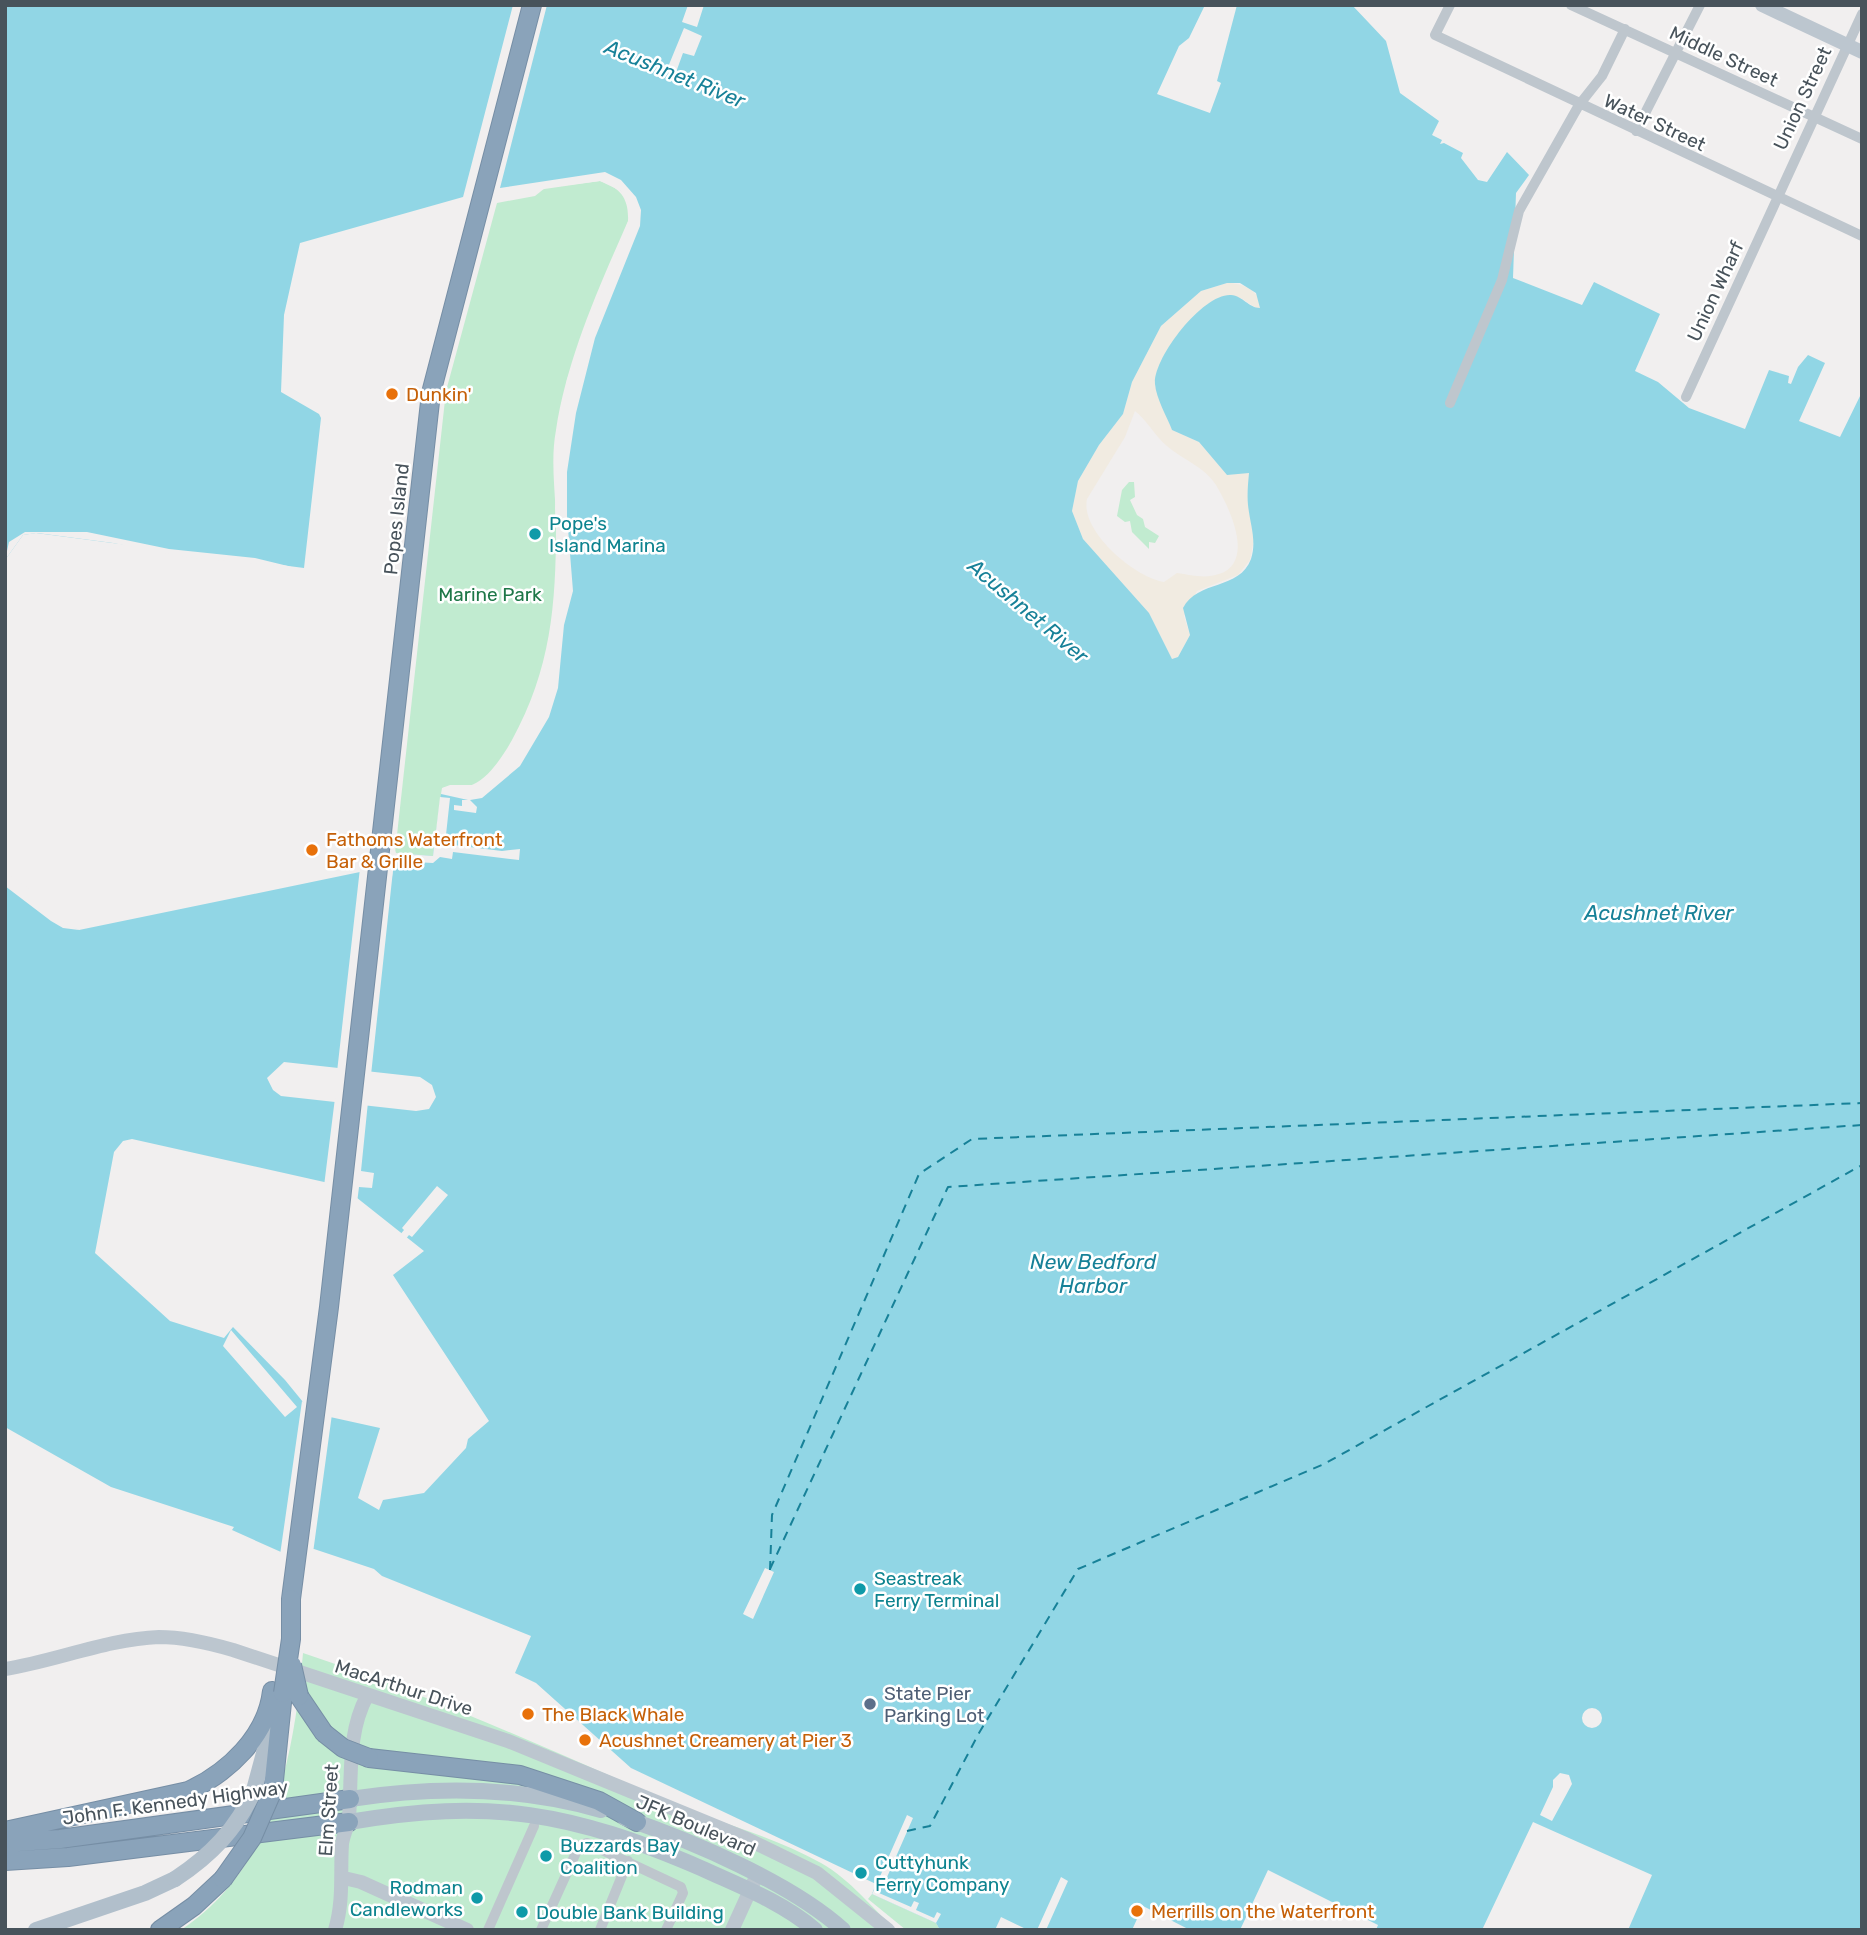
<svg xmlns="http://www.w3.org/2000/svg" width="1867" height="1935" font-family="Rubik,sans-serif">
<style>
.green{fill:#c1ebd0}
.sand{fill:#f1ebe1;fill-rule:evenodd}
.water{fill:#91d6e5;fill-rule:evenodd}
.pier{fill:#f1efef}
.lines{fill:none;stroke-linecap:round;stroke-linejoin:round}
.ferry{stroke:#178198;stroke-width:2;stroke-dasharray:9 7;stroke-linecap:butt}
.highway-casing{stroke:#768ea5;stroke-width:20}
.street{stroke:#bec6cd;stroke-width:10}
.secondary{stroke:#bcc6cf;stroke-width:14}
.primary{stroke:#b1bfcb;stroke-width:16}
.highway{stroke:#8aa3ba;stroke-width:18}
.highway-bridge-casing{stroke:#768ea5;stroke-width:20;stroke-linecap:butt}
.primary-bridge{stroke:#b1bfcb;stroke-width:16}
.highway-bridge{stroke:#8aa3ba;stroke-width:18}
.food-dot{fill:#e8710a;stroke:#fff;stroke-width:2.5}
.culture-dot{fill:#0f9aa8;stroke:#fff;stroke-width:2.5}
.service-dot{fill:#5c6f8a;stroke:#fff;stroke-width:2.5}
.labels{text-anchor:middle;stroke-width:5;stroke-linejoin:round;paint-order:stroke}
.street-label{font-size:19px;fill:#48535b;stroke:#fff}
.food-label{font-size:19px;fill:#c56008;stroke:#fff;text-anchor:start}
.culture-label{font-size:19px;fill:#0d838f;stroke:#fff;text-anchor:start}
.park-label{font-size:19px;fill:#1e7748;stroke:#fff}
.service-label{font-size:19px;fill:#4e5e75;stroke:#fff;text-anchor:start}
.water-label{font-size:21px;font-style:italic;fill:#178198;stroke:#fff}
</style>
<rect width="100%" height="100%" fill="#f1efef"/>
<path class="green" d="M600,181C621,188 629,199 628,221C599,287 567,358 556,430C550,462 556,494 556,526C556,605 551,669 512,740C503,756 487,781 469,786C460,788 451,785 443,788L433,857L395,853L446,391L497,203L535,196L545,188Z
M1129,482H1134L1135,497L1130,500L1137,515L1143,519L1145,527L1159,536L1155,543L1149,542V549L1132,532L1130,521L1125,522L1117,516L1122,490Z
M303,1653C427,1694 544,1747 663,1799C715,1822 771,1835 821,1863C851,1880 871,1907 896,1930H181C274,1868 294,1756 303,1653Z
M872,1894L936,1923L940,1930H906L868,1899Z"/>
<path class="sand" d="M1227,283C1242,283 1261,290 1260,308H1256L1241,298L1155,386L1172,430L1199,442L1227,475L1249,472L1248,503L1254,539L1250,560L1238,575L1197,591L1184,616L1190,635L1178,657L1172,659L1149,613L1083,539L1072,511L1078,481L1099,445L1123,414L1132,382L1161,326L1201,291ZM1135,411C1146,419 1155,436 1167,446C1182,459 1206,468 1216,485C1229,507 1256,562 1219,574C1205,579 1191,575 1177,573L1164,582C1134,577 1080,531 1087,499L1125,437Z"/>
<path class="water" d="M5,5H688L682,22L697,27L704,5H1205L1189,38L1179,46L1157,94L1210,113L1221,83L1217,81L1237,5H1352L1386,41L1400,93L1439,121L1432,135L1442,140L1440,144L1444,143L1463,153L1461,158L1478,180L1487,182L1507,152L1529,175L1516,193L1513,278L1582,305L1594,282L1660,314L1635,371L1658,382L1689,408L1745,429L1769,370L1789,376L1788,383L1791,384L1798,367L1808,355L1825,363L1799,421L1840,437L1862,392V1930H1628L1652,1875L1533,1822L1482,1930H1376L1378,1925L1268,1870L1240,1930H1190L1143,1906L1132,1930H1028L1001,1917L995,1930H940L936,1923L872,1894L876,1884L631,1768L536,1683L515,1673L531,1636L382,1576L374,1569L314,1549L281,1552L232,1530L234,1527L111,1487L5,1427V875L67,925L79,930L360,872L392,877L395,853L433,856L441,794L445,791H467L493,779L513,757L544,692L563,597L567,402L633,219L628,196L606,179L463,197L300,243L284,315L281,392L319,414L321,418L304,568L36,533L23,535L5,560ZM1227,283H1240L1256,293L1260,308C1249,308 1243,296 1231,295C1203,293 1153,358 1155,384C1156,398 1167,417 1172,430L1199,442L1227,475L1249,473C1248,484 1247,495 1248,505C1250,524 1257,541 1251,559C1240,590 1197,580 1183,608L1190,635L1178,657L1172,659L1149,613L1083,539L1072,511L1078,481L1099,445L1123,414L1132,382L1161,326L1201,291ZM284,1062L420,1077L432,1085L436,1097L429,1109L416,1111L281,1096L273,1090L267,1078ZM132,1139L342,1186L424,1251L393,1275L489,1421L468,1439L466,1448L424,1493L383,1500L379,1510L358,1498L380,1428L312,1413L285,1380L233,1327L224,1338L170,1321L95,1253L114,1152L123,1141Z"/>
<path class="pier" d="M513,5H547L500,188L605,172L621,180L636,197L641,210L640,226L595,338L576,413L567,472V516L573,591L564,625L558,688L549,717L520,766L482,798L470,800L477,807L476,813L454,810V805L462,806V800H468L441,794L442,788L450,785H476L500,770L529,722L540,691L559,596L555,508L557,446L567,379L629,219L628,204L621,191L600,181L462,201Z
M684,28L702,36L694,56L683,53L675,75L667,72L668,67Z
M25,532H87L169,549L255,558L292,567L184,557L113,543L37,533L23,535L5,560L9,542Z
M440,797L450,798L445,844L502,851L520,849L519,860L453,852L452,859L440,857L433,863L394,861L371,1075L337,1072L360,868L389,873L395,850L396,853L433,856Z
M5,872L33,891L63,921L79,930L63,928L51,921L5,886Z
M335,1098L368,1102L361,1171L374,1173L372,1188L359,1187L357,1203L340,1190L324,1186Z
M437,1186L448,1195L412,1237L409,1235L404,1241L399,1236L404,1230L402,1228Z
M231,1330L297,1407L285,1417L223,1346Z
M302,1401L314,1410L332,1414L313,1553L280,1555Z
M765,1568L774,1572L753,1619L743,1614Z
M1582 1718a10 10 0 1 1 20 0a10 10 0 1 1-20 0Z
M1560,1773L1569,1775L1572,1784L1552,1821L1540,1815L1553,1787V1780Z
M907,1815L913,1818L884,1884L878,1881Z
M1061,1877L1068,1881L1046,1930H1037Z
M877,1884L882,1886L879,1893L911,1907L914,1901L919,1903L916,1910L934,1918L937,1912L941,1914L936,1923L872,1894Z"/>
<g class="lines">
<path class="ferry" d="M770,1569L948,1187L1862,1125
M770,1570L772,1515L919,1174L972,1139L1862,1103
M907,1831L930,1826L979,1733L1078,1569L1324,1464L1862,1165"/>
<defs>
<path id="highway" d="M291,1599L329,1307L431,393L532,5
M299,1696L324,1733
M369,1758L520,1775L599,1801L637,1822
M273,1790L283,1693
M5,1831L188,1791C228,1773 267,1736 272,1691
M5,1843L60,1839L350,1799
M5,1861L68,1857L349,1822
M160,1930L194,1906L223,1879"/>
</defs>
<use href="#highway" class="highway-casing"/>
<path class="street" d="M1450,5L1435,35L1862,236
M1571,5L1862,139
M1636,131L1700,5
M1686,397L1862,14
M1450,403L1502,280L1519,211L1579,105L1602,76L1625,29
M488,1930L534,1826
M541,1930L579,1846L587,1843L681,1887L683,1893L666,1930
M600,1930L628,1861"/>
<path class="secondary" d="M1762,5L1862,52
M5,1669C56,1661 107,1639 159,1637C184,1637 209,1643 233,1650L508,1741L747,1839L817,1873L888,1930
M344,1878L361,1882L467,1930
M335,1930C344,1900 340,1873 342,1844C343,1835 348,1827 349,1818C352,1776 347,1733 367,1696
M732,1930L757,1875"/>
<path class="primary" d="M254,1790L264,1753L270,1711
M350,1799C434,1786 518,1786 601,1810
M625,1818C692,1841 791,1883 843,1930
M349,1822C491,1798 571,1812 703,1869C742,1887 782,1902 815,1930
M36,1930L145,1893L175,1879"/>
<use href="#highway" class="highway"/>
<defs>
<path id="highway-bridge" d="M292,1665L299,1696
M283,1693L291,1639V1599
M324,1733L343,1748L369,1758
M223,1879L252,1838L273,1790"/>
</defs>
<use href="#highway-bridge" class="highway-bridge-casing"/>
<path class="primary-bridge" d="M175,1879C210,1856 237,1829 254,1790"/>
<use href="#highway-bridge" class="highway-bridge"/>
</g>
<g class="food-dot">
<circle cx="392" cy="394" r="7"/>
<circle cx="312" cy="850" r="7"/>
<circle cx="528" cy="1714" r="7"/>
<circle cx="585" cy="1740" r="7"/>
<circle cx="1137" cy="1911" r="7"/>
</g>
<g class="culture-dot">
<circle cx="535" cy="534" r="7"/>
<circle cx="860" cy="1589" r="7"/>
<circle cx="546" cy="1856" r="7"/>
<circle cx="861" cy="1873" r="7"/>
<circle cx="477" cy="1898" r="7"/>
<circle cx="522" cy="1912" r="7"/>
</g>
<circle class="service-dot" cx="870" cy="1704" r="7"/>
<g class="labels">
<g class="street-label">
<text transform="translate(1724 56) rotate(25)" y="7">Middle Street</text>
<text transform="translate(1802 98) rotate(-65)" y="7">Union Street</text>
<text transform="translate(1655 122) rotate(25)" y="7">Water Street</text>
<text transform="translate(1715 291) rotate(-65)" y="7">Union Wharf</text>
<text transform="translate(396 519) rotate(-84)" y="7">Popes Island</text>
<text transform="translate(404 1687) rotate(18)" y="7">MacArthur Drive</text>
<text transform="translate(175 1802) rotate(-8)" y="7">John F. Kennedy Highway</text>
<text transform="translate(328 1810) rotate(-86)" y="7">Elm Street</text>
<text transform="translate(696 1825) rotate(23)" y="7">JFK Boulevard</text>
</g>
<g class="food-label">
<text x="406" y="401">Dunkin'</text>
<text x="326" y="846">Fathoms Waterfront<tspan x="326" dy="22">Bar &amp; Grille</tspan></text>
<text x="542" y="1721">The Black Whale</text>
<text x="599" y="1747">Acushnet Creamery at Pier 3</text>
<text x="1151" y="1918">Merrills on the Waterfront</text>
</g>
<g class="culture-label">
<text x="549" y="530">Pope's<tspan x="549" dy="22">Island Marina</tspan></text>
<text x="874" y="1585">Seastreak<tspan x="874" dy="22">Ferry Terminal</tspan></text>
<text x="560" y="1852">Buzzards Bay<tspan x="560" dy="22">Coalition</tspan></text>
<text x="875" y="1869">Cuttyhunk<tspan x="875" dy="22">Ferry Company</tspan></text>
<text x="463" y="1894" text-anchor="end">Rodman<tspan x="463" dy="22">Candleworks</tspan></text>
<text x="536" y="1919">Double Bank Building</text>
</g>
<g class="park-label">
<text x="490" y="601">Marine Park</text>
</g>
<g class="service-label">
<text x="884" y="1700">State Pier<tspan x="884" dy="22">Parking Lot</tspan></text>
</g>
<g class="water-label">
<text transform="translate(675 74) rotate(22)" y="7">Acushnet River</text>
<text transform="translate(1028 611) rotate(40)" y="7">Acushnet River</text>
<text x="1659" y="920">Acushnet River</text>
<text x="1093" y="1269">New Bedford<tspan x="1093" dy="24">Harbor</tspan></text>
</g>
</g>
<rect width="1867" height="1935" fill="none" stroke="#48535b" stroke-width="14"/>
</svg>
